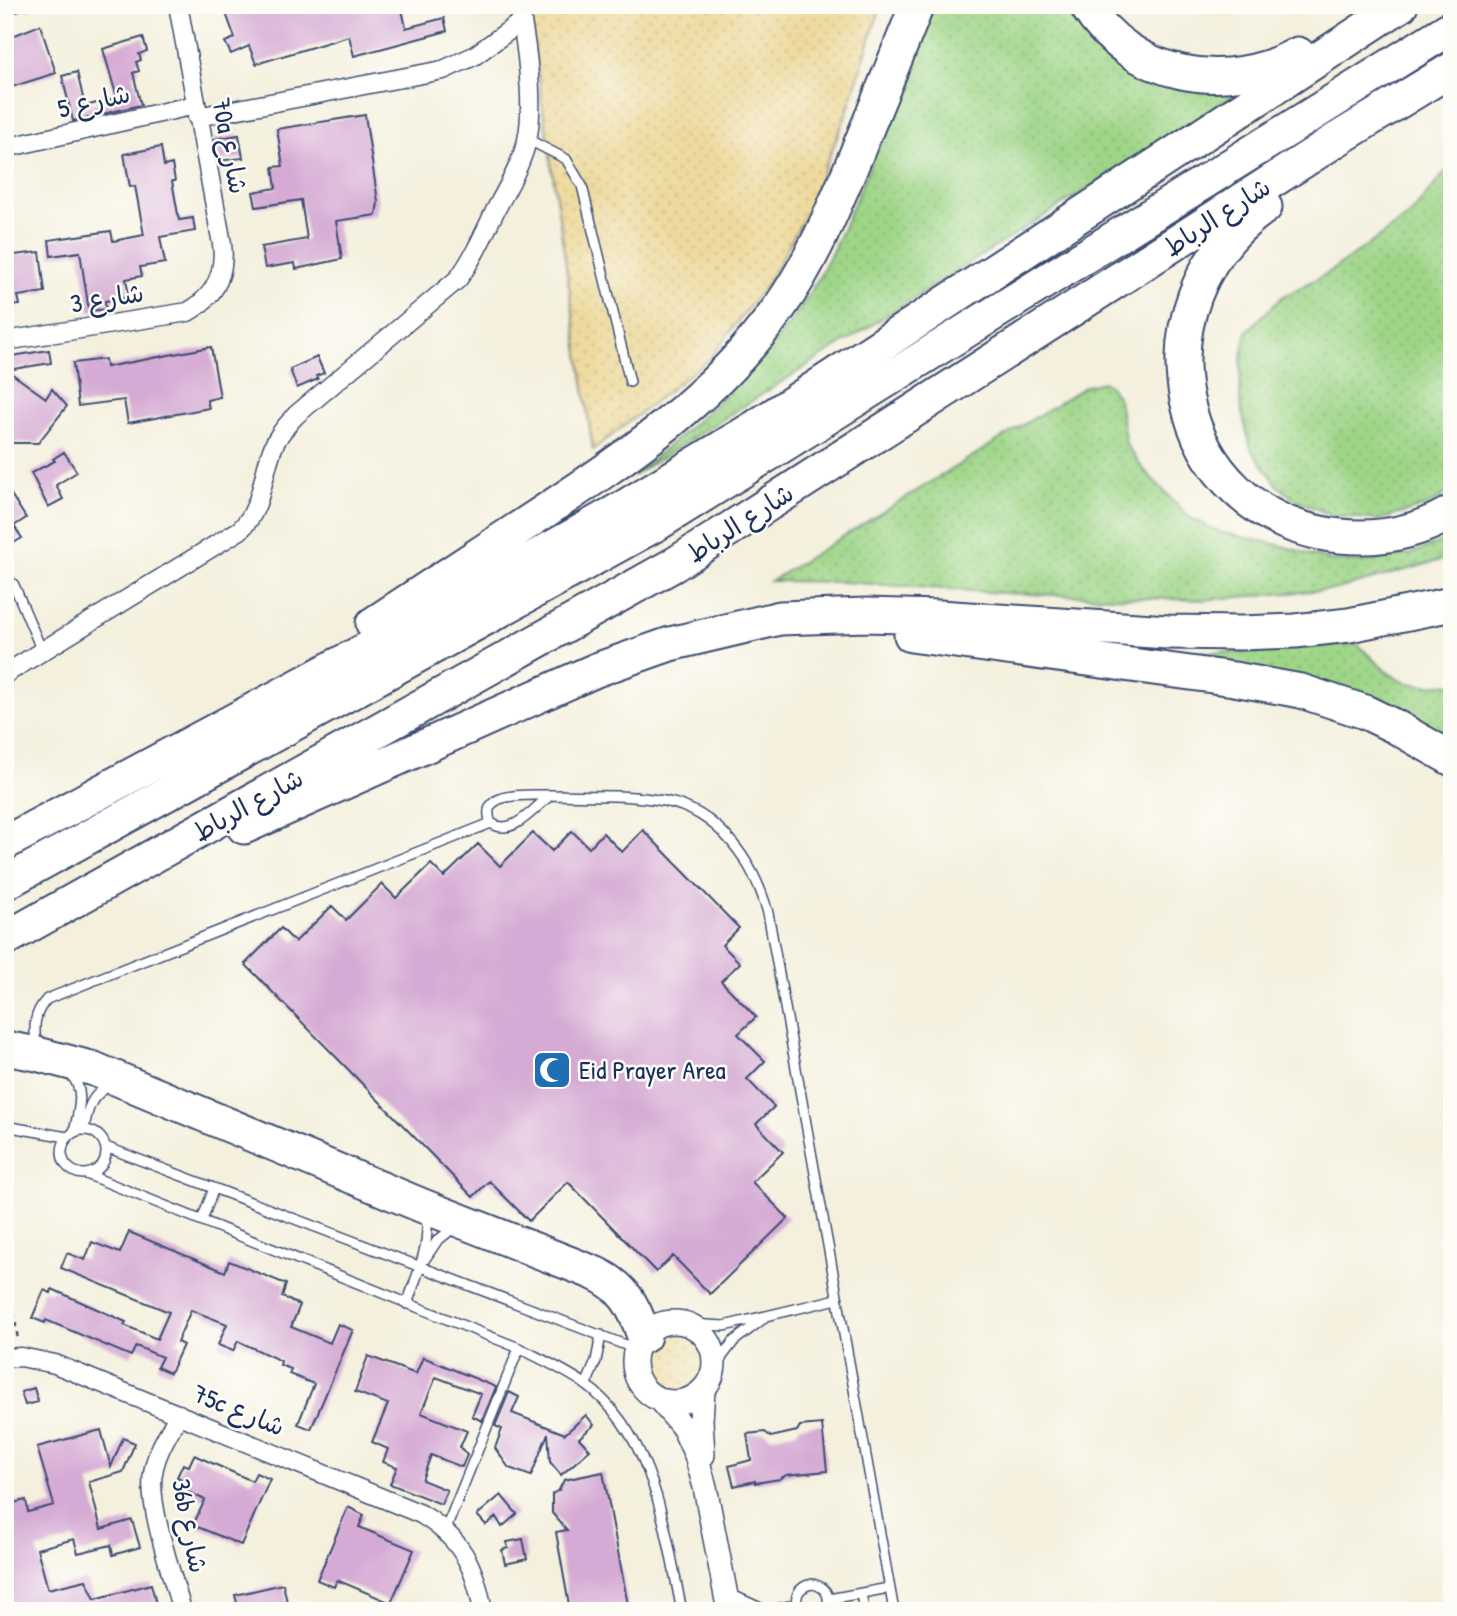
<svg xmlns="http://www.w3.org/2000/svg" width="1457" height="1616" font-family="'Patrick Hand','Playpen Sans Arabic',sans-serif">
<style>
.grass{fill:url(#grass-dots);stroke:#5c8272;stroke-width:2}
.sand{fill:url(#sand-dots);stroke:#84847e;stroke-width:2}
.building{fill:#d5aad4}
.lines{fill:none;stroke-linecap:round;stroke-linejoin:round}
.service-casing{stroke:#3c4c71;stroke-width:12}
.minor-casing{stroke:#3c4c71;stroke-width:21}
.tertiary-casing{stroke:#3c4c71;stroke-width:26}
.motorway-casing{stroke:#3c4c71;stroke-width:37}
.path{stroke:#3c4c71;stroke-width:2.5;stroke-dasharray:5 5;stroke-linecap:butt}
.service{stroke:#fff;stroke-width:9}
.minor{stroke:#fff;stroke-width:18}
.tertiary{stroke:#fff;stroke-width:23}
.motorway{stroke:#fff;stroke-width:33}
.labels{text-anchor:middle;stroke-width:5;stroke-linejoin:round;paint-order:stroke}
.street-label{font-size:26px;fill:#1b2f5e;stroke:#fdfcf7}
.poi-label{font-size:26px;fill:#1b2f5e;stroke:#fdfcf7;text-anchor:start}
</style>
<defs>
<pattern id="grass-dots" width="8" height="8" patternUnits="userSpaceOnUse" patternTransform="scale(1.75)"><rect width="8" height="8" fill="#9ed587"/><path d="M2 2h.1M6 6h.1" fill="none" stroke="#88b777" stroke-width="1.8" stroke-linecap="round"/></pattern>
<pattern id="sand-dots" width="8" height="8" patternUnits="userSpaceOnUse" patternTransform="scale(1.75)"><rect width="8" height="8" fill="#eeda9e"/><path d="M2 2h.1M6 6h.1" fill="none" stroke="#ccbb8a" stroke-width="1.8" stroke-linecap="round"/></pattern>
</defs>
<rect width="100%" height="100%" fill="#fdfcf7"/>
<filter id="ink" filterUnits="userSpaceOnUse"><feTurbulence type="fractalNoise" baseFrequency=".0143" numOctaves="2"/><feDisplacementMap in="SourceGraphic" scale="14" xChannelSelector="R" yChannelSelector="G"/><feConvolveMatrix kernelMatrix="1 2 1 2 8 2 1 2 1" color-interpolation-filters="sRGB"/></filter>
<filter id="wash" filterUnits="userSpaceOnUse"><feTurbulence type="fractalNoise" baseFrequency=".00686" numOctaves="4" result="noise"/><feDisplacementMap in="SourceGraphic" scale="28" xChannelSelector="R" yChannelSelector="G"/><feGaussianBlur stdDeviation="1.57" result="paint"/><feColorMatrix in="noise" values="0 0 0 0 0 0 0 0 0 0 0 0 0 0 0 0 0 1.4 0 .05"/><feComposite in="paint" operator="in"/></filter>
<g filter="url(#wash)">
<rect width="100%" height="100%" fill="#f4f0dd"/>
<path class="grass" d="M934,5H1068C1076,20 1087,38 1099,51C1132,86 1190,92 1237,94L633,476C690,428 747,381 792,320C819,284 836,244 854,203C883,138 908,71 934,5Z
M1452,164V490L1429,505L1379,520L1331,515L1294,499L1278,486L1251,449L1240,405L1241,361L1247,331L1282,297L1328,273L1410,215Z
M1103,382L1111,387L1119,400L1126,444L1143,469L1189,517L1219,532L1279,545L1331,561L1362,562L1411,554L1452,537V557L1338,589L1202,600L1000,593L843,582L771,581L1086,386Z
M1357,644C1393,678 1400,690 1452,684V744L1117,654L1237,652Z"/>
<path class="sand" d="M528,5H881L846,115L805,216L769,281L710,358L593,450Z
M644 1363a30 30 0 1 1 60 0a30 30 0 1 1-60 0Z"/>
<g id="blocks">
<path class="building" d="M223,5H401L406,28L444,18L447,31L354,56L349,36L256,64L249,46L231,54L225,42L235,38Z
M40,25L56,73L5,89V39Z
M143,37L147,51L139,54L141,60L136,62L139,71L133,73L141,105L73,121L62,76L77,72L85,106L117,98L103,49Z
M365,115L378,202L376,215L336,221L342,259L296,269L295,263L265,268L261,247L307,239L301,200L256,207L253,192L276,188L273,167L283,166L277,129Z
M239,135L243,158L218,161L214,139Z
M161,147L164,166L172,164L175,181H172L179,220L193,218L195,231L160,237L165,263L140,267L142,276L126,279L129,297L105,301L106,309L89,311L80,252L51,256L49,240L111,231L113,241L144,235L135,186L130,187L124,154Z
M40,252L45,292L18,296L20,305L5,307V256Z
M211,347L220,397L207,400L209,408L128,423L124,400L78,406L73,363L105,359L106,367Z
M49,350L51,363L7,370L6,357Z
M317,357L324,373L316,376L318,379L297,388L290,369Z
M8,371L46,398L52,389L67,406L38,443H5V392L10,391Z
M64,452L77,472L56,485L63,499L48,507L31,473L55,461L53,459Z
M5,485L26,518L14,526L22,538L5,548Z
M643,830L739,928L722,945L740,963L721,981L756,1017L738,1034L765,1061L747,1079L774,1107L756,1124L783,1152L752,1182L788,1218L710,1294L673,1256L656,1272L568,1182L529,1221L489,1181L473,1197L245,964L281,928L295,942L332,906L346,920L382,884L396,898L431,864L444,877L478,844L500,866L533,833L552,851L572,831L589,848L603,833L622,852Z
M129,1232L225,1272L229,1261L286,1284L282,1297L300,1305L291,1327L330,1343L338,1324L353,1330L311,1429L298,1424L314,1384L289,1374L291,1369L280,1365L281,1361L238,1341L233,1351L218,1345L227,1324L191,1310L177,1342L183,1345L170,1373L157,1367L162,1357L136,1346L131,1356L46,1320L45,1323L32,1318L44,1290L51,1293L52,1289L126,1322L124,1325L157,1339L169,1312L61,1268L67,1253L85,1260L92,1242L120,1253Z
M368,1356L416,1374L423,1357L496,1387L482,1421L472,1416L481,1394L436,1377L421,1413L467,1431L460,1447L467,1455L462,1467L431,1455L422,1480L447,1490L441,1504L390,1484L397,1467L383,1462L388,1449L372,1442L388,1404L355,1392Z
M34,1388L38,1402L25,1405L21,1392Z
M509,1392L519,1397L512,1413L565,1434L586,1415L594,1425L579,1438L590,1450L561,1475L550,1462L548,1433L531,1476L509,1468L495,1448L502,1429L495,1426Z
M822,1424L827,1471L786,1475L780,1479L755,1483V1481L734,1486L729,1466L751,1460L747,1434L765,1432L771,1437L797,1431L800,1426Z
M101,1430L111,1467L123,1438L135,1443L123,1472L89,1482L101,1529L132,1520L140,1547L113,1555L111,1545L78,1553L74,1539L37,1549L48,1589L86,1580L95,1599L151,1584L158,1611H5V1505L26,1500L28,1512L54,1505L37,1447Z
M194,1455L252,1481L256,1473L270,1479L241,1545L193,1525L205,1500L180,1488L184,1480L177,1477L183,1464L189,1466Z
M603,1472L628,1605L619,1606L620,1611H570L556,1532L567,1530L552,1513V1494L559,1490L564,1480Z
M501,1495L517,1514L502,1527L496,1517L486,1525L477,1515Z
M348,1507L364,1515L359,1527L414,1550L391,1603L337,1580L334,1587L317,1580Z
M523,1539L527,1559L505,1564L502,1550L508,1548L507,1542Z
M283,1584L289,1611H239L235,1595Z"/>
</g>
</g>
<g filter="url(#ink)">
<use href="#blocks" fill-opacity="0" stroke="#3c4c71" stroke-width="2"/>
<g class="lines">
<defs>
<path id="service" d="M527,139L566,159L582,186L630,382
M5,576L14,585L42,651
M551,795C588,796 627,794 664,801C719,811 754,862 768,913L894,1611
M36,1046C34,1027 33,1014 47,999L491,823C513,838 534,807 551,795C531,796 477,789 491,823
M71,1075C86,1091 78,1112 74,1132
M5,1126L67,1137
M84,1129C87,1110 91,1094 110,1086
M62 1152a22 22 0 1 1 44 0a22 22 0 1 1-44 0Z
M106,1147L636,1349
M86,1174L519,1348C541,1359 565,1370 585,1384C656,1437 665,1531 682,1611
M202,1220L214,1188
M425,1259L437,1241L456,1226
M407,1304C417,1275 431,1244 426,1214
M690,1324L724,1326L837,1299
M715,1366L734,1341L763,1319
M586,1385L596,1361L601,1335
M445,1531L519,1348
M861,1593L864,1611
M730,1594L767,1611
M829,1599L889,1588
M768,1611L797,1604
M801,1611C792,1598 798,1586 813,1584C827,1587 832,1598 825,1611"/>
<path id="minor" d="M197,117L443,70L474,56L522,21
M5,148L195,105
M5,341L188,312C214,297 226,275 222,244L178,5
M5,674L240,530C264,507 261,475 274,445C279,433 288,424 296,415L458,279C473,259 483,236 494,213C506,190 521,166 527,140C535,104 526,42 519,5
M5,1358L21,1357L55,1364L421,1514C461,1538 475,1566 483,1611
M179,1414C169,1433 156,1452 153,1473C147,1504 173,1577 182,1611"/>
<path id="tertiary" d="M634 1362a40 40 0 1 1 80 0a40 40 0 1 1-80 0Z
M703,1390L701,1420L703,1455
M659,1399L683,1427L696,1455L705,1487L729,1611"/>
<path id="motorway" d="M1086,5C1130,78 1226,94 1298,54
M1265,207C1129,300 1168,518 1340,536C1379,540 1418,532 1452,512
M373,624C427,588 482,553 536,517C627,457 715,398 779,308C809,266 829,219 849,172C872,116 895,61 917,5
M911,635L1234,679L1301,691L1365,712L1396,727L1452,759
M244,827L596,670L670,644L780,618L866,615L939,617L1168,632L1241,633L1295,631L1349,625L1452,604
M5,843L466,596L619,510L757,426L1401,5
M5,883L660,522L1452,27
M5,939L675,564L1336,140L1452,69
M5,1048L37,1054L94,1069L423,1206L594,1273C624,1286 634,1306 644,1336"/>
</defs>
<use href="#service" class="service-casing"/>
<use href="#minor" class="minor-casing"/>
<use href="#tertiary" class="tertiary-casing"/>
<use href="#motorway" class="motorway-casing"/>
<path class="path" d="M5,15L38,5
M5,1253L18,1340"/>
<use href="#service" class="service"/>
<use href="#minor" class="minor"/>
<use href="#tertiary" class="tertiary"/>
<use href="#motorway" class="motorway"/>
</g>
</g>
<defs>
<symbol id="mosque-square" viewBox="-11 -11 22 22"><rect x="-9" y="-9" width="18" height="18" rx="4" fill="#1f6fb2" stroke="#fdfcf7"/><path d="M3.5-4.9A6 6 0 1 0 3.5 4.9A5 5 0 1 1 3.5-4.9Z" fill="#fff"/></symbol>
</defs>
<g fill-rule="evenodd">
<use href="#mosque-square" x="530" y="1048" width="44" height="44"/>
</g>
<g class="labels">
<g class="street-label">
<text transform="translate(94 101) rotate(-13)" y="9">شارع 5</text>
<text transform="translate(230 146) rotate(79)" y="9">70a شارع</text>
<text transform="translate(1217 217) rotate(-33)" y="9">شارع الرباط</text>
<text transform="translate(107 298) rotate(-9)" y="9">شارع 3</text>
<text transform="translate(740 523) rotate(-33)" y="9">شارع الرباط</text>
<text transform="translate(248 805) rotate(-29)" y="9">شارع الرباط</text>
<text transform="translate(239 1410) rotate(22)" y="9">75c شارع</text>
<text transform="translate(190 1526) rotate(79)" y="9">36b شارع</text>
</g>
<g class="poi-label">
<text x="579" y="1079">Eid Prayer Area</text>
</g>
</g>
<rect width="1457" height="1616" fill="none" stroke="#fdfcf7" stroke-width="28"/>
</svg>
